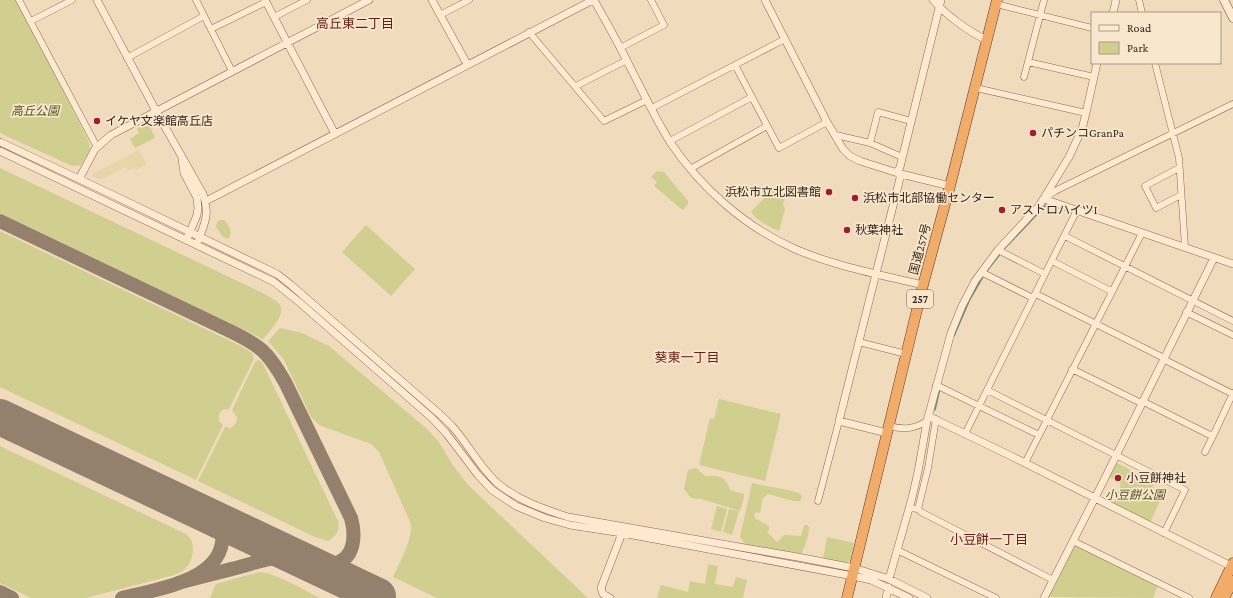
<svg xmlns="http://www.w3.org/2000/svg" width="1233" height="598" font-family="'Crimson Pro','Noto Sans JP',serif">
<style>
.farmland{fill:#e8d6a9}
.green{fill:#d0cf90}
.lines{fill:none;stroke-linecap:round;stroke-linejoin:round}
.stream{stroke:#679181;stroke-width:1.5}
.taxiway{stroke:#94806c;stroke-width:14}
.runway{stroke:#94806c;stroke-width:36}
.minor-casing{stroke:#8b6a54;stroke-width:7}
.tertiary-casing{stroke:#8b6a54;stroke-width:8}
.secondary-casing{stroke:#6c4b38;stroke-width:9}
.trunk-casing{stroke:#583929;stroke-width:11}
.minor{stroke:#fce9d0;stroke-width:6}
.tertiary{stroke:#fce9d0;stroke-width:7}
.secondary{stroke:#fce9d0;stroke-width:8}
.trunk{stroke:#f2ac6a;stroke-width:10}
.poi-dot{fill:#9f1f31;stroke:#f8e6cd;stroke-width:1.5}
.labels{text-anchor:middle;stroke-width:3.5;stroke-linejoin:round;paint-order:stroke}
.shield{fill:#f8e6cd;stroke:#725f50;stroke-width:1}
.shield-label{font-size:11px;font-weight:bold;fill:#38251b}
.park-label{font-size:12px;font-style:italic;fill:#50571f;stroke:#f8e6cd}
.poi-label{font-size:12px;fill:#38251b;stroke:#f8e6cd;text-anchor:start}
.street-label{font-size:12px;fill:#38251b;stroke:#f8e6cd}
.neighbourhood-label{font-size:13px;fill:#691d16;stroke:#f8e6cd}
</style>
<rect width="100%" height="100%" fill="#f1dbbd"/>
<path class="farmland" d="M139,150L147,164L136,170L135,168L128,171L126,167L101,180L92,176V174Z"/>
<path class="green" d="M0,0H16L69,102L89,142L90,150L81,165L72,166L0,133Z
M143,125L150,127L155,138L135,148L130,139L139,133L137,129Z
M0,168L267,295C271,298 278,301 280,305C286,315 269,332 263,339L0,213Z
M657,171L664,172L688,201V204L684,209H681L654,186L657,182L651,177Z
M769,191C775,191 781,193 785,198L783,204L785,209L779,231C770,227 757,221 751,212C758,203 763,202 769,191Z
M221,220H224C229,225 234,233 228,239L223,237L216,227L217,222Z
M366,225L415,269L391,296L342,252Z
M0,231L241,346L252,353L254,359L229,409L222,410L219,414V421L223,425L196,480L0,387Z
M280,328L302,333L329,346L427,429L439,442L452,464L469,486L588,598H437L393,577C400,561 412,542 411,524L379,452L371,444L319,425L311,417L284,360L268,341Z
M258,360L262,362L338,521C340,531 336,536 328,541L315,537L198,481L225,427L231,428L236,423L237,417L232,410L255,362Z
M719,399L781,414L765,481L699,465L710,418L714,419Z
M0,446L186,534C197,542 194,560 185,569C182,572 178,573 174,575L86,598H31L0,583Z
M1117,463L1155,483L1152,489L1163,494L1150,523L1113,505L1121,484L1109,477Z
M696,468L705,476C718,476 725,474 730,490L744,494V498L740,511L701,499L691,498L684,489L688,470Z
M752,483C768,487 786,488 801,494L802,497L800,501H794L768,494L763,498L760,513L756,512L754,514L755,518L769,526V530L767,532L777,542L784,535L801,536L804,525H807L809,527C809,537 805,546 801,554L746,545L740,537Z
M717,506L727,509L721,532L711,529Z
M729,509L739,511L732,535L723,532Z
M827,537L854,543L850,561L843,563L823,559Z
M1075,543L1158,585L1153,598L1049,597Z
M708,564L718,566L715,584L733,587L736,577L747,580L743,598H657L661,585L688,592L690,581L705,584Z
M259,572C276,573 304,590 320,598H210L216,584Z"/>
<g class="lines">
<path class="stream" d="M1003,250L1046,205
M986,272L1001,253
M954,336L970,299L984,275
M935,410L940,388"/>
<path class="taxiway" d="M0,221L230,331C261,346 268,352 285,382L351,518C355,532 356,555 339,562C322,569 302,557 285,557C271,557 257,562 243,566C221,572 200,577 178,583
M0,592L12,598
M122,598C153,590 216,582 222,543C224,531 215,521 206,515"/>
<path class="runway" d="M0,417L378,596"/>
<defs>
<path id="minor" d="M19,0L97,147
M196,0L232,71
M1139,0L1142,13
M996,4L1092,28
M440,15L469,0
M274,17L307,0
M31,21L72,0
M211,29L266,2
M529,32L604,121L647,100
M620,48L664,25L651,0
M127,58L204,16
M1028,62L1094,77
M1155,63L1179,158L1185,247
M735,65L779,148L827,122
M1024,77L1044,0
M576,86L627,60
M976,88L1086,113
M652,108L785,39
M836,135L870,143L878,112L911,121
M670,141L752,97
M870,143L902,157
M1179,168L1145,186L1156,208L1181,195
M690,169L767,126
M1044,199L1055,191L1233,104
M1065,236L1233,321
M998,250L1045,274
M1052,261L1111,291
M981,272L1033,298
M1036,294L1164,358
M1186,312L1233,335
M859,342L906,354
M1163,359L1233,394
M1072,369L1141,403
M936,385L1039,435
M987,390L1185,490L1164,533
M1142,401L1210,435L1214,434L1233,393
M889,426C904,430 914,429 927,421
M965,434L1077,210
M1205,452L1214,434
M1025,463L1142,233
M818,501L839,421
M909,508L918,509L928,468L936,419
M918,509L921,512L1053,580
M1073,541L1189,598
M897,550L996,598"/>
<path id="tertiary" d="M97,0L156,111L203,194C210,212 205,224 198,241
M265,0L335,134
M432,0L467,64
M594,0C606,22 619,44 630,67C643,92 655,118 670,142C701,188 744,226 795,249C834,266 882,275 923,285
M765,0L827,122L843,149L850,156L860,161L901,174L950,186
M933,0C946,15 969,32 987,40
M1113,13L1116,0
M0,142L113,195L277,274L291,285L436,411C442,416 447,421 452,426C468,444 479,466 496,482C517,500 543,509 568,517L803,558L854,568L889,579L927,598
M0,151L274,282L299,302L432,418L446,433L478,475L492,490L516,506L545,518L570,525L622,533L853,576L871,580L909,598
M182,159L184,173L197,198L198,208L197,215L188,237
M897,173L900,167L941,0
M79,179L95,149L111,135L369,0
M1044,199L1233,264
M206,201L593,0
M928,416L1011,456L1233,567
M887,433L839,421L901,174
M889,579L912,498L918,472L927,421L951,333L962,306L975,281L998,250L1039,206L1069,157L1082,129L1086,113L1097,63
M610,598L603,594L601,588L622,533V528
M886,598L888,587
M1044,598L1101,486L1214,258"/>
<path id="secondary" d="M1224,0L1233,18"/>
<path id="trunk" d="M847,598L923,285L950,186L997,0
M1216,598L1233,563
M1224,598L1233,581"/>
</defs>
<use href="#minor" class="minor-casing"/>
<use href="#tertiary" class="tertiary-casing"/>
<use href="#secondary" class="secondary-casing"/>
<use href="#trunk" class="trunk-casing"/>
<use href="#minor" class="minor"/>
<use href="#tertiary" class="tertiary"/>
<use href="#secondary" class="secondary"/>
<use href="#trunk" class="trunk"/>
</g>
<g class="poi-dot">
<circle cx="97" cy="121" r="4"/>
<circle cx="1033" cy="133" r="4"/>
<circle cx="829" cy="192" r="4"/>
<circle cx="855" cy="198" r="4"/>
<circle cx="1002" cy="210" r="4"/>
<circle cx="847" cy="230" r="4"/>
<circle cx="1118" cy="478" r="4"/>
</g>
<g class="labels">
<rect class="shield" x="907" y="290" width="26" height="18" rx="3"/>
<g class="shield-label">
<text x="920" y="303">257</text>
</g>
<g class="park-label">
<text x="35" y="115">高丘公園</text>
<text x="1135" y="499">小豆餅公園</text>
</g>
<g class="poi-label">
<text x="105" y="125">イケヤ文楽館高丘店</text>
<text x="1041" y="137">パチンコGranPa</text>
<text x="821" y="196" text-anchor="end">浜松市立北図書館</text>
<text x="863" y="202">浜松市北部協働センター</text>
<text x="1010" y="214">アストロハイツI</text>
<text x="855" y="234">秋葉神社</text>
<text x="1126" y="482">小豆餅神社</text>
</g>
<g class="street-label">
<text transform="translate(920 249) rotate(-75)" y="4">国道257号</text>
</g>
<g class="neighbourhood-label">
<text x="355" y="28">高丘東二丁目</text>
<text x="687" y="362">葵東一丁目</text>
<text x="989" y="544">小豆餅一丁目</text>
</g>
</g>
<rect x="1091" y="12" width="130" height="52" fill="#f8e6cd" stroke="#ab9986"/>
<rect x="1099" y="25" width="20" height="6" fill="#fce9d0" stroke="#ab9986"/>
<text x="1127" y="32" font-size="12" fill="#38251b">Road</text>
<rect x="1099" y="42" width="20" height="12" fill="#d0cf90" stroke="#ab9986"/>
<text x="1127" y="52" font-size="12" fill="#38251b">Park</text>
</svg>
